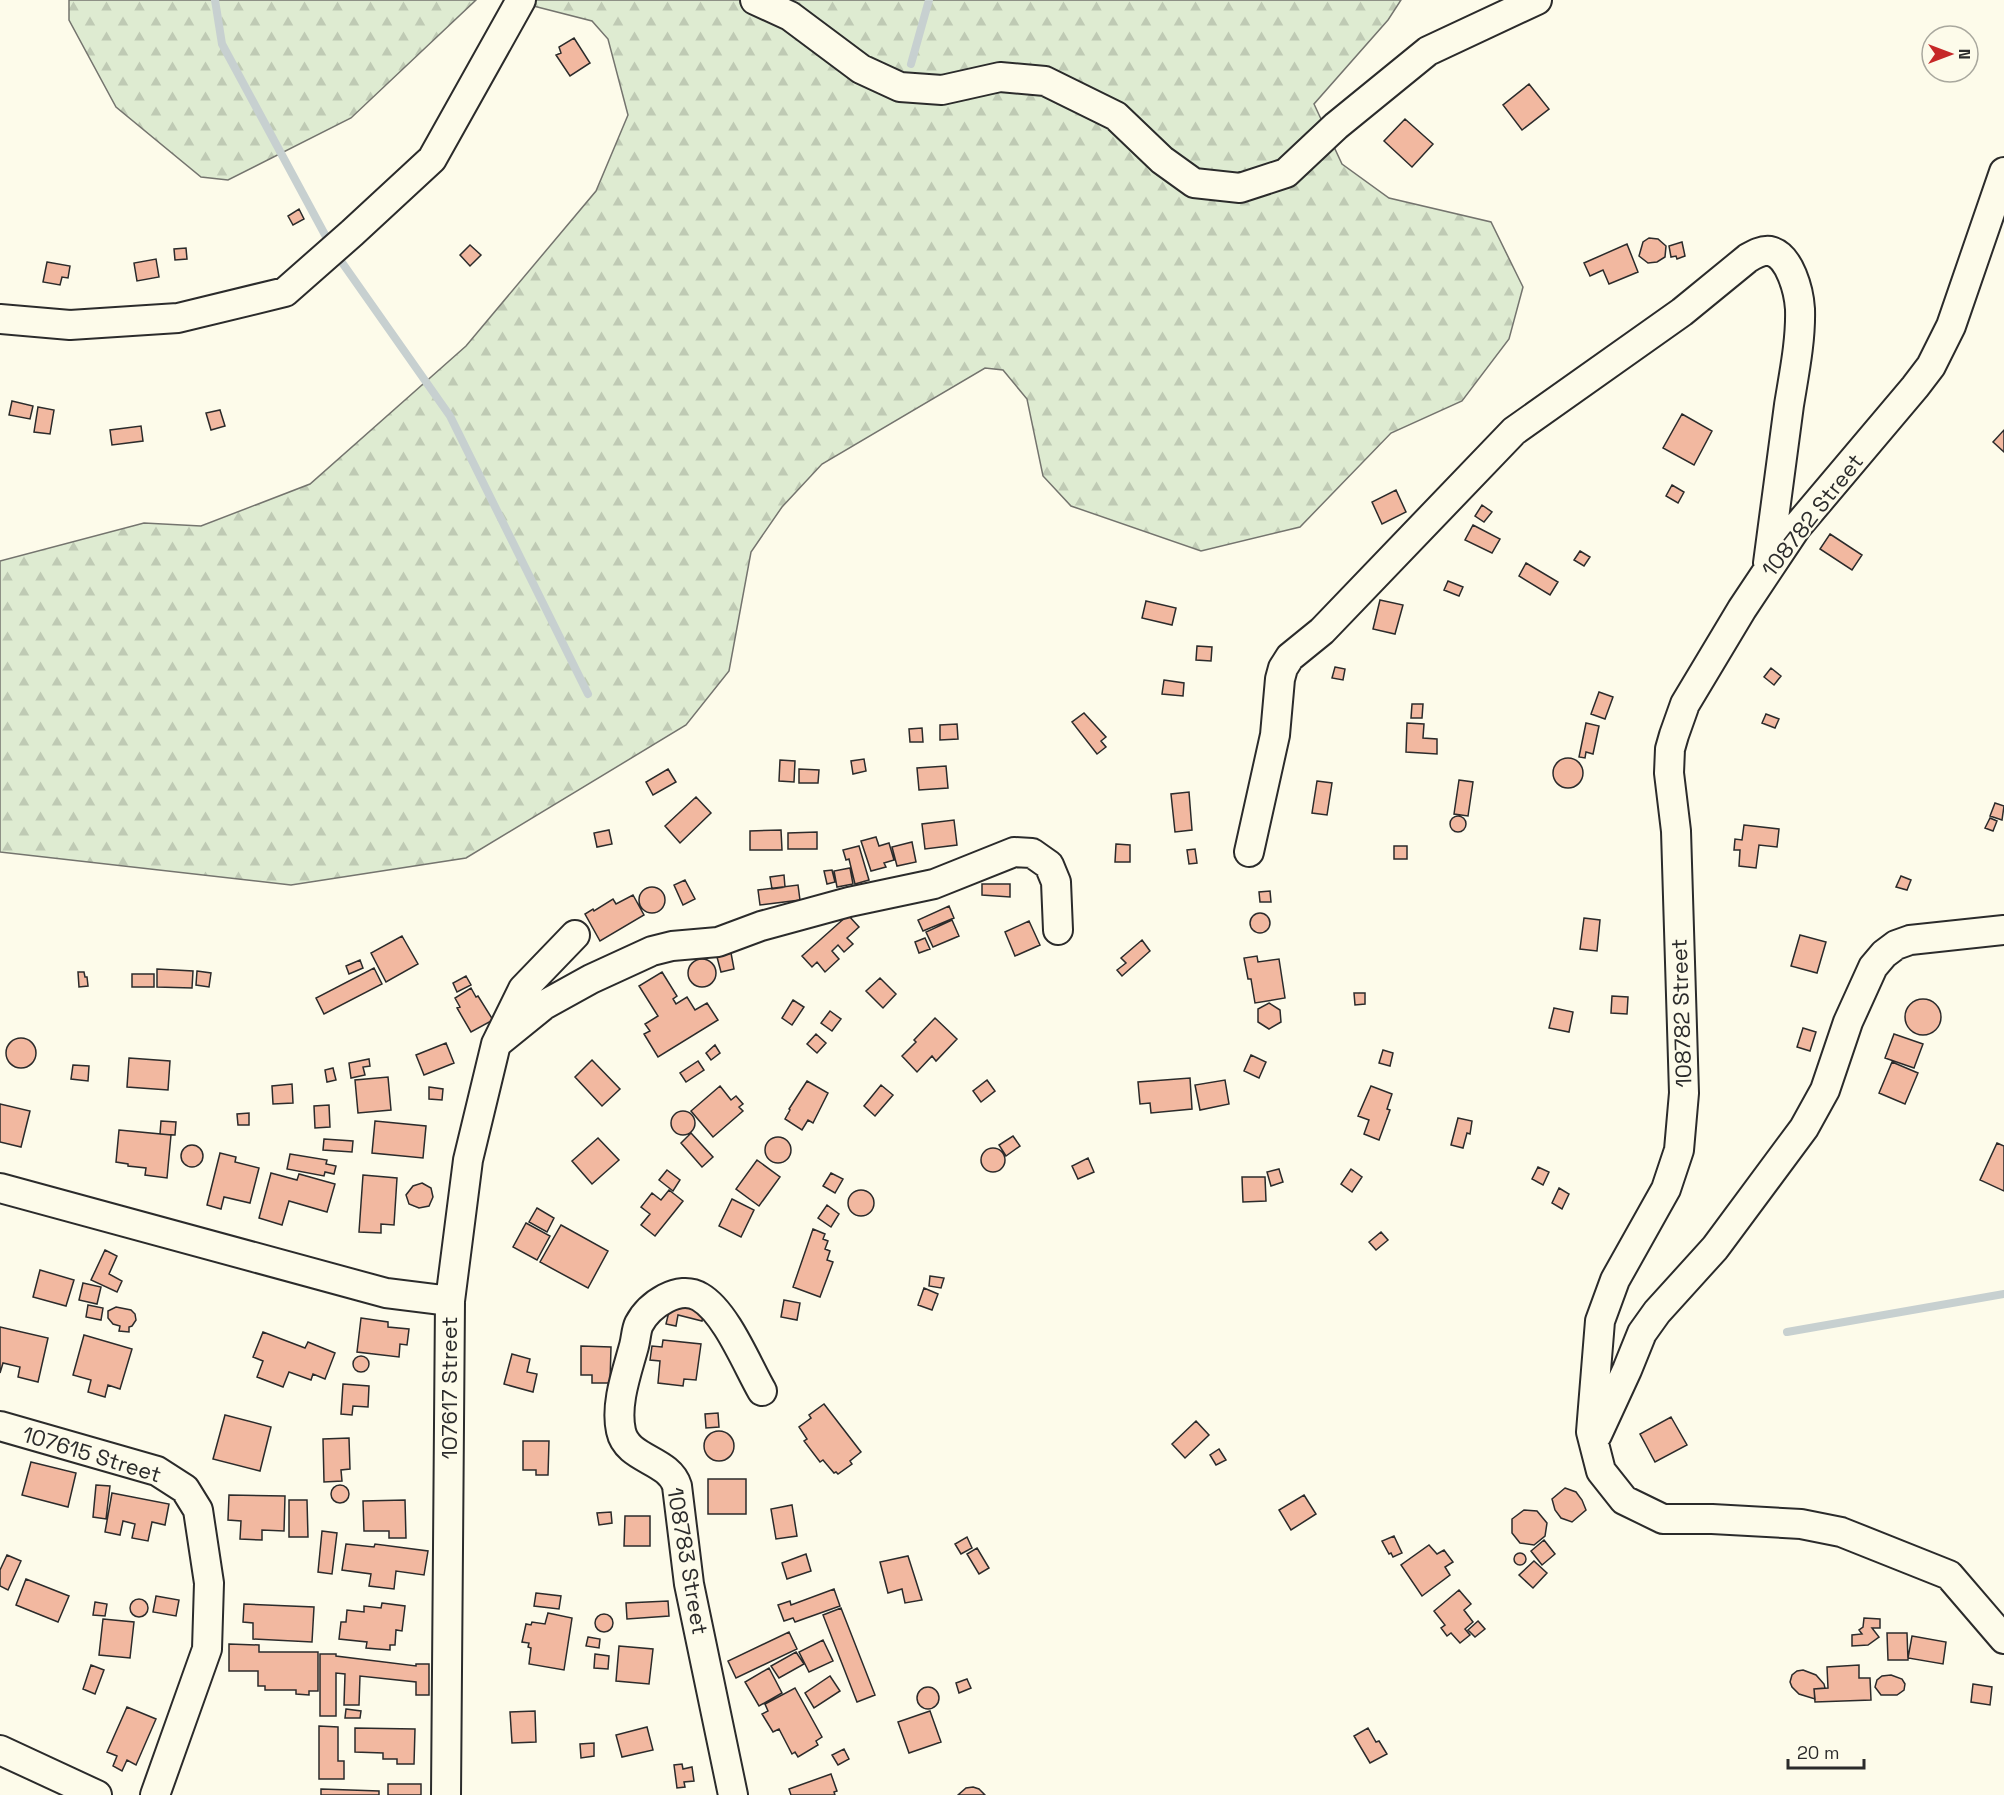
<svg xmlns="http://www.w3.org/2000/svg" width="2004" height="1795" font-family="'Space Grotesk',sans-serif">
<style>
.forest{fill:url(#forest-firs);stroke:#74746e;stroke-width:1.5}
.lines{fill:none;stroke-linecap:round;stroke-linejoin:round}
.stream{stroke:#c7d0d0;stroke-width:8}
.building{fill:#f2b8a0;stroke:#2b2b2b;stroke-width:1.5}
.minor-casing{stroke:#2b2b2b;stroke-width:32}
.minor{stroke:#fdfbea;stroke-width:28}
.labels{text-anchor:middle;stroke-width:4.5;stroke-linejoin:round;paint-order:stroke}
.street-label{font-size:22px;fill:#2b2b2b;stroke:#fdfbea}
</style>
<defs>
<pattern id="forest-firs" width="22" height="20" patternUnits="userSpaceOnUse" patternTransform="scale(1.5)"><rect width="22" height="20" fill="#deebd1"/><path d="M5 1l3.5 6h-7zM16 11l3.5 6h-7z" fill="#bfcab4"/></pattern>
</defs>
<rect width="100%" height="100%" fill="#fdfbea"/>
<path class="forest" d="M69,0H476L351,118L228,180L201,177L116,107L69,20Z
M510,0H1401L1388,20L1314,104L1342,164L1389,198L1491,222L1523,287L1509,339L1462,401L1391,433L1300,527L1201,551L1071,506L1043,476L1027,399L1003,370L985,368L822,464L782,507L751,552L729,671L686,725L466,858L291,885L0,852V561L144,523L201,526L310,484L466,346L596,191L628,115L608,39L592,21Z"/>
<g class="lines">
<path class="stream" d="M215,0L222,44L330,244
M911,64L929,0
M336,254L450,416L588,694
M1787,1332L2004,1294"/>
</g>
<path class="building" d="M574,38L590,63L570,76L556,55L561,53L559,47Z
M1529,84L1549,109L1522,130L1503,105Z
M1405,119L1433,144L1412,167L1384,141Z
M299,209L304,219L293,225L288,216Z
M1649,238L1658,239L1666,246L1665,257L1657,262L1648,263L1639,256L1643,242Z
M1682,242L1685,256L1677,259L1676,256L1671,257L1669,246Z
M1627,244L1638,272L1609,284L1603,270L1590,276L1584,263Z
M470,245L481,255L470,266L460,255Z
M186,248L187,259L175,260L174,249Z
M156,259L159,277L137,281L134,263Z
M47,262L70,266L68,278L62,277L60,285L43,282Z
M12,401L33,406L30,419L9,415Z
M38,407L54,410L50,434L34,432Z
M220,410L225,426L211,430L206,413Z
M1682,414L1712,431L1694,465L1663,448Z
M141,426L143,441L112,445L110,430Z
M2004,430V452L1993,442Z
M1672,485L1684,492L1678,503L1666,496Z
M1396,490L1406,512L1382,524L1372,502Z
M1482,505L1492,512L1484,522L1475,516Z
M1473,525L1500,539L1492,553L1465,540Z
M1830,534L1862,555L1852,570L1820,549Z
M1580,551L1590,557L1584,566L1574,560Z
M1526,563L1558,582L1550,595L1519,576Z
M1448,581L1463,587L1459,596L1444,590Z
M1380,600L1403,605L1395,634L1373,629Z
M1146,601L1176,608L1172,625L1142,618Z
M1197,646L1212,647L1211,661L1196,660Z
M1335,667L1345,669L1343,680L1332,678Z
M1771,668L1781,676L1774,685L1764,677Z
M1164,680L1184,683L1183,696L1162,694Z
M1599,692L1613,697L1605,719L1591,714Z
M1412,704H1423L1422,718H1411Z
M1084,713L1106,737L1101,741L1106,747L1097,754L1072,722Z
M1766,714L1779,719L1775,728L1762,723Z
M1407,723L1424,724L1423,738L1437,739V754L1406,752Z
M1586,723L1599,726L1593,754L1586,752L1585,758L1579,757Z
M957,724L958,739L940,740V725Z
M922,728L923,742H910L909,729Z
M1553 773a15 15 0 1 1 30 0a15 15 0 1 1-30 0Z
M864,759L866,771L853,774L851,761Z
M780,760L795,761L794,782L779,781Z
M946,766L948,788L919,790L917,768Z
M668,769L676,782L653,795L646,782Z
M799,769L819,770L818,783H799Z
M1459,780L1473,782L1468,816L1454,814Z
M1317,781L1332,783L1327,815L1312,813Z
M1189,792L1192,830L1175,832L1171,794Z
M696,797L711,813L680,843L665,826Z
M1995,803L2004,806L2002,820L1990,816Z
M1450 824a8 8 0 1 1 16 0a8 8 0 1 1-16 0Z
M1990,818L1997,821L1993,831L1985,828Z
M954,820L957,845L925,849L922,824Z
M1744,825L1779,829L1777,847L1759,845L1756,868L1739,866L1740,850H1734L1735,839L1742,840Z
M609,830L612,844L597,847L594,833Z
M781,830L782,850H750V831Z
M817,832V849H788V833Z
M876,837L879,846L889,843L894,860L884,863L886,867L871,871L861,841Z
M912,842L916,862L897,866L892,847Z
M1116,844L1130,845V862H1115Z
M859,846L869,880L855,884L849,859L846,860L843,850Z
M1394,846H1407V859H1394Z
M1195,849L1197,863L1189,864L1187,850Z
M850,868L853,884L837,887L834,871Z
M832,870L835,882L827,884L824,871Z
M784,875L785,887L772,889L770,877Z
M1901,876L1911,880L1907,890L1896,887Z
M685,880L695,899L683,905L674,885Z
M982,884H1010V897L982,895Z
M798,885L800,900L760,905L758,890Z
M639 900a13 13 0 1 1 26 0a13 13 0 1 1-26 0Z
M1270,891L1271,902H1260L1259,892Z
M633,895L644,915L600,941L585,914L593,909L594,911L613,899L616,904Z
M949,906L954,918L923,931L918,920Z
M1250 923a10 10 0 1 1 20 0a10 10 0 1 1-20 0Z
M848,915L859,927L847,938L853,944L844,952L838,945L832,951L839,959L825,972L817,962L812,967L802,956Z
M1584,918L1600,920L1597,951L1580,949Z
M952,920L959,936L933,947L926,932Z
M1029,921L1040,945L1015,956L1005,932Z
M1800,935L1826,942L1817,973L1791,966Z
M402,936L418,964L386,982L371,953Z
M925,938L930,949L919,953L915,942Z
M1142,940L1150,951L1122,976L1117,970L1126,963L1121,958Z
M731,953L734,969L721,972L717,957Z
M1257,956L1258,962L1279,959L1285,998L1255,1003L1251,979H1248L1244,958Z
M688 973a14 14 0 1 1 28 0a14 14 0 1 1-28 0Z
M360,960L363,968L349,974L346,966Z
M374,968L382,984L324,1014L316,998Z
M157,969L193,971L192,988L157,987Z
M197,971L211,973L209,987L196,985Z
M78,972H84L85,977H87L88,986L79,987Z
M662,972L677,996L673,999L676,1004L687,997L695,1010L707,1003L718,1020L658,1057L644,1034L650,1031L645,1024L658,1016L639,986Z
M132,974H154V987H132Z
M466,976L471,985L457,992L453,983Z
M880,978L896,994L883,1008L866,991Z
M471,988L476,997L478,996L493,1020L471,1032L457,1008L460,1007L455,998Z
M1354,993H1365V1004L1355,1005Z
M1612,996L1628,997L1627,1014L1611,1013Z
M1905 1017a18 18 0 1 1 36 0a18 18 0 1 1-36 0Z
M793,1000L804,1007L792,1025L782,1018Z
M1269,1003L1280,1010L1281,1022L1269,1029L1258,1022V1009Z
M1554,1008L1573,1012L1569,1032L1549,1028Z
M830,1011L841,1019L832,1031L821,1023Z
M935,1018L957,1039L936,1061L932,1056L917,1072L902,1056L916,1042L914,1040Z
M1803,1028L1816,1032L1810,1051L1797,1047Z
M816,1034L826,1043L817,1053L807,1044Z
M1894,1034L1923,1044L1914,1068L1885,1058Z
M6 1053a15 15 0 1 1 30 0a15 15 0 1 1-30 0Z
M446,1043L454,1063L424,1075L416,1055Z
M715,1045L720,1053L711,1060L706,1053Z
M1383,1050L1393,1053L1390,1066L1379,1063Z
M1251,1055L1266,1062L1259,1078L1244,1071Z
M129,1058L170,1061L168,1090L127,1087Z
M369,1059L370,1066L363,1067L365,1075L351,1078L349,1063Z
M592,1060L620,1089L602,1106L575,1077Z
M698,1061L704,1070L686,1082L680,1073Z
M1892,1062L1918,1073L1905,1104L1879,1093Z
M73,1065L89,1066L88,1081L71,1079Z
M333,1068L336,1080L327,1082L325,1070Z
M388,1077L391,1110L358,1113L355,1080Z
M1190,1078L1192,1109L1151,1113L1150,1103L1140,1104L1138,1082Z
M987,1080L995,1091L981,1102L973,1091Z
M1225,1080L1229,1104L1200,1110L1195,1085Z
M807,1081L828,1093L813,1123L808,1120L802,1130L785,1119L790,1110L789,1109Z
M292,1084L293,1103L273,1104L272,1086Z
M881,1085L893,1095L875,1116L864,1106Z
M720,1086L731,1100L736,1096L743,1104L739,1107L743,1111L713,1137L691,1111Z
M1371,1086L1392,1094L1387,1109L1390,1110L1379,1140L1364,1134L1369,1120L1358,1116Z
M429,1087L443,1089L442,1100L429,1099Z
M0,1104L30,1111L21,1147L0,1142Z
M329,1105L330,1127L315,1128L314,1106Z
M671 1123a12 12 0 1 1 24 0a12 12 0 1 1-24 0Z
M249,1113V1125H238L237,1114Z
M1458,1118L1472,1121L1470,1134L1467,1133L1463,1148L1451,1145Z
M161,1121L176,1122L175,1135L160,1134Z
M375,1121L426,1126L423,1158L372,1153Z
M119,1130L171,1135L167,1178L145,1175L146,1168L128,1166V1164L116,1162Z
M691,1133L713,1157L702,1167L681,1143Z
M1013,1136L1020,1146L1006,1156L999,1145Z
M765 1150a13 13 0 1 1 26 0a13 13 0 1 1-26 0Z
M598,1138L619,1160L592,1184L572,1161Z
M324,1139L353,1141L352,1152L323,1150Z
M1997,1143L2004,1146V1191L1980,1180Z
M181 1156a11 11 0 1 1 22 0a11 11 0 1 1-22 0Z
M981 1160a12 12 0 1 1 24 0a12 12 0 1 1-24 0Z
M220,1153L236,1157L235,1162L259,1168L250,1203L224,1197L221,1209L207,1205Z
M290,1154L327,1160L326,1164L336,1166L334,1174L325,1172L324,1176L287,1169Z
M1088,1158L1094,1172L1078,1179L1072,1166Z
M757,1160L780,1177L759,1206L736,1189Z
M1538,1167L1549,1172L1543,1185L1532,1179Z
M1279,1169L1283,1182L1271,1186L1267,1172Z
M1351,1169L1362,1177L1352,1192L1341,1184Z
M667,1170L680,1180L673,1191L659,1180Z
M271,1173L297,1180L299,1174L335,1184L327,1212L289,1201L282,1225L259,1218Z
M831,1173L843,1179L835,1193L823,1186Z
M363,1175L397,1178L394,1225L381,1224V1233L359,1232Z
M1242,1177H1265L1266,1201L1243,1202Z
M422,1183L431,1188L433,1197L429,1206L419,1208L409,1204L406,1195L413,1186Z
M1559,1188L1569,1194L1562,1209L1552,1203Z
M848 1203a13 13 0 1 1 26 0a13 13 0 1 1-26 0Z
M669,1190L683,1201L655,1236L641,1225L650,1214L641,1207L652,1193L661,1200Z
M732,1199L754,1210L741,1237L719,1226Z
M827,1205L839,1214L831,1227L818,1218Z
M537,1208L554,1218L547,1232L529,1222Z
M526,1223L550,1236L537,1260L513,1247Z
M561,1225L608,1251L588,1288L540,1262Z
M813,1229L825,1234L823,1239L828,1241L825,1249L830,1251L827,1260L833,1262L820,1297L793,1287Z
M1381,1232L1388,1240L1376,1250L1369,1242Z
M105,1250L117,1256L109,1274L122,1281L117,1292L91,1280Z
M40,1270L74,1280L66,1306L33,1297Z
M930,1276L944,1278L941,1288L929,1286Z
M83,1283L101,1287L97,1304L79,1300Z
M924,1288L938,1294L932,1310L918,1305Z
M784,1300L800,1303L797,1320L781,1317Z
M671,1303L704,1311L702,1321L678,1315L676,1326L666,1324Z
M88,1305L103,1308L101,1320L86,1317Z
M116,1307L131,1310L135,1314L136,1320L132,1326L129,1327V1332L119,1331L120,1326L113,1324L108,1318V1311Z
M361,1318L388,1322V1327L409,1329L407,1345L400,1344L399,1357L357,1352Z
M0,1327L48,1338L38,1382L18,1377L20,1367L3,1363L0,1373Z
M263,1332L305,1348L308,1342L335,1353L325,1379L313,1374L311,1380L289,1372L283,1387L257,1377L263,1361L253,1357Z
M84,1335L132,1349L120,1389L108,1385L105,1397L88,1392L91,1380L73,1375Z
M663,1340L701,1344L696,1380L684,1379L683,1386L658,1383L660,1361L650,1360L652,1346L662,1347Z
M581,1346L611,1347L610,1383H592V1375H581Z
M512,1354L530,1359L527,1372L537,1374L533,1392L504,1384Z
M353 1364a8 8 0 1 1 16 0a8 8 0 1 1-16 0Z
M343,1384L369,1386L368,1407L353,1406L352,1415L341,1414Z
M824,1404L861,1452L850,1461L852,1464L838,1474L836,1472L834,1473L823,1460L820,1462L804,1441L807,1439L799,1427L811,1418L809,1415Z
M718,1413L719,1427L706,1428L705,1414Z
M225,1415L271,1427L260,1471L213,1459Z
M1671,1417L1687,1445L1655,1462L1640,1434Z
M1196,1421L1209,1435L1185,1458L1172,1444Z
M704 1446a15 15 0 1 1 30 0a15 15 0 1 1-30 0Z
M349,1438L350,1469L341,1470L342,1481L324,1482L323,1439Z
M523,1441H549L548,1475H536V1470H523Z
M1219,1449L1226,1460L1216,1465L1210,1455Z
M31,1462L76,1473L68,1507L22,1495Z
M708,1479H746V1514H708Z
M331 1494a9 9 0 1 1 18 0a9 9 0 1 1-18 0Z
M96,1485L110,1486L106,1519L93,1517Z
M1565,1488L1576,1492L1582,1500L1586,1510L1572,1522L1561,1518L1555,1510L1552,1499Z
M112,1493L169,1504L165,1525L152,1522L148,1541L132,1538L135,1524L123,1521L120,1535L105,1532Z
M229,1495L285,1496L284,1531L262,1530V1540L240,1539L241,1521L228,1520Z
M1304,1495L1316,1514L1291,1530L1279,1510Z
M289,1500H307L308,1537H289Z
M405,1500L406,1538H389V1531H364L363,1501Z
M792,1505L797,1536L776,1539L771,1509Z
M1524,1510L1537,1511L1547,1523L1545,1536L1534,1545L1520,1543L1512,1533V1519Z
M611,1512L612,1523L599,1525L597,1513Z
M625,1516H650V1546H624Z
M322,1531L337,1533L332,1574L318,1572Z
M1394,1536L1402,1553L1393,1557L1391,1553L1389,1554L1382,1541Z
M967,1537L972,1548L961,1554L955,1544Z
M1544,1540L1555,1554L1542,1565L1531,1551Z
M346,1544L374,1547L375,1544L428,1551L424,1575L396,1571L394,1589L369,1586L371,1574L342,1570Z
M1429,1545L1437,1554L1444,1550L1453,1562L1445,1567L1450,1575L1422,1596L1401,1565Z
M977,1548L989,1568L979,1574L967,1554Z
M1514 1559a6 6 0 1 1 12 0a6 6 0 1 1-12 0Z
M806,1554L811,1571L787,1579L782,1563Z
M7,1555L21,1561L8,1590L0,1586V1570Z
M908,1556L922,1600L905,1603L902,1589L888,1593L880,1562Z
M1534,1561L1547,1573L1533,1588L1519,1575Z
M26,1579L69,1596L58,1622L16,1605Z
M834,1589L840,1606L795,1622L793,1618L784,1621L778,1605L790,1601L791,1605Z
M1459,1590L1471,1604L1464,1610L1473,1622L1465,1629L1470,1635L1460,1643L1451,1633L1447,1636L1441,1628L1445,1625L1434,1611Z
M536,1593L561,1596L559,1609L534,1606Z
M156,1596L179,1600L176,1616L153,1612Z
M130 1608a9 9 0 1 1 18 0a9 9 0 1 1-18 0Z
M668,1601L669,1616L627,1619L626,1603Z
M95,1602L107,1604L105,1616L93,1615Z
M382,1603L405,1606L402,1631L396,1630L395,1645H390V1650L366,1648L367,1642L339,1639L341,1622H346L347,1610L364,1612V1606L381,1608Z
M244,1604L314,1607L312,1642L253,1639V1623L243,1622Z
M841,1608L875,1695L857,1702L823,1615Z
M548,1613L572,1618L564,1670L529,1664L531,1648L528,1647L529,1643L522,1642L526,1624L531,1625L532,1622L545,1624Z
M595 1623a9 9 0 1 1 18 0a9 9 0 1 1-18 0Z
M1864,1618L1880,1619V1628H1872L1879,1637L1868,1645L1852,1646V1635L1862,1634L1859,1630L1863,1627Z
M103,1619L134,1622L130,1658L99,1655Z
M1478,1621L1485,1629L1475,1637L1468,1630Z
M789,1632L797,1649L736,1678L728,1661Z
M1887,1633H1907L1908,1660H1888Z
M1912,1636L1946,1642L1943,1664L1908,1658Z
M588,1637L600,1639L599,1648L586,1646Z
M823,1640L833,1661L809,1672L799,1652Z
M229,1644L259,1645V1652H318V1691H309V1695L296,1694V1690H265V1686H258V1671H229Z
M619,1646L653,1649L649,1684L616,1681Z
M796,1652L804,1664L779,1678L771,1666Z
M320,1654H336V1656L416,1666V1664H429V1695H416V1682L360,1676L359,1705H344L345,1674L336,1673V1716H320Z
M595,1654L609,1656L608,1669L594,1668Z
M91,1665L104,1670L95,1694L83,1689Z
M1859,1665V1678H1870L1871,1700L1815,1702L1814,1689L1828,1688L1827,1667Z
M769,1668L782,1693L759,1706L745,1682Z
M1803,1670L1816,1675L1824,1684L1825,1688L1814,1689L1815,1699L1799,1694L1792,1687L1790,1682L1792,1675L1797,1671Z
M1891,1675L1902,1679L1905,1684L1904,1690L1897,1695H1881L1875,1687L1877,1680L1882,1676Z
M830,1676L840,1691L814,1708L805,1693Z
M967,1679L971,1688L959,1693L956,1683Z
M1973,1684L1992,1687L1990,1705L1971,1702Z
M917 1698a11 11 0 1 1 22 0a11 11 0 1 1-22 0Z
M795,1688L822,1737L816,1741L818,1745L798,1757L795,1752L792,1754L779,1729L773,1732L762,1714L768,1711L765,1704Z
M127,1707L156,1719L136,1765L127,1760L122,1771L113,1766L117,1756L107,1752Z
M346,1709L361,1711L360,1718H345Z
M535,1711L536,1742L512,1743L510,1712Z
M930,1711L941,1742L909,1753L898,1722Z
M319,1726L338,1727V1761H344V1779H319Z
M647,1727L653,1750L622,1757L616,1735Z
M355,1728L415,1729L414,1764H397V1759H383V1753L355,1752Z
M1368,1728L1376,1742L1379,1741L1387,1754L1370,1763L1354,1736Z
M594,1743V1756L581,1758L580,1744Z
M844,1749L849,1759L838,1765L832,1755Z
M682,1764L683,1769L692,1767L694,1781L684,1782L685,1787L677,1788L674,1765Z
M831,1774L837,1791L834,1792L835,1795H791L789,1789Z
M388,1784H421V1795H388Z
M973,1787L979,1789L985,1795H958L966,1788Z
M321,1789L379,1791V1795H321Z"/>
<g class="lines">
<defs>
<path id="minor" d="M755,0L790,16L861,69L900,87L942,90L1000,77L1045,81L1116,116L1162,160L1194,183L1240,188L1286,173L1336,126L1428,51L1537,0
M2004,172L1951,326L1931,366L1915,387L1796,528L1742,609L1685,704L1674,735L1670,749L1669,773L1676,831L1684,1093L1679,1150L1666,1189L1615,1280L1600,1321L1591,1432L1601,1471L1624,1500L1663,1519H1712L1801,1524L1841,1532L1949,1575L2004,1639
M0,319L70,325L178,318L285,292L352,233L432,159L521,0
M1249,852L1275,735L1280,679L1283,668L1290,657L1322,631L1514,431L1682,312L1748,258C1755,254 1762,250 1770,251C1790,255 1799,292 1800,309C1801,340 1794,374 1789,405C1782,458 1775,510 1768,563
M496,1044L544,1005L591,979L652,951L672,946L718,942L761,926L849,902L934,884L1014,852L1032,853L1049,865L1056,882L1058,930
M0,1188L386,1293L450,1301L446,1795
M450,1301L468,1160L496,1044L523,989L575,935
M0,1426L157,1471L185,1489L198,1510L209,1583L207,1649L155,1795
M1597,1435L1627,1370L1642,1333L1657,1312L1715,1248L1804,1128L1825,1090L1848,1022L1873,967L1884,954L1896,945L1910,940L2004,930
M0,1750L97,1795
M733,1795L689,1584L677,1486C669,1459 627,1460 621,1431C615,1404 627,1372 634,1346C636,1339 636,1330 639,1324C649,1305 679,1284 700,1297C726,1312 747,1365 762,1391"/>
</defs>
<use href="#minor" class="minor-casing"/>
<use href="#minor" class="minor"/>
</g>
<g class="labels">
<g class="street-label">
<text transform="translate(1812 515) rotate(-52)" y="8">108782 Street</text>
<text transform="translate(1681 1013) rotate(-92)" y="8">108782 Street</text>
<text transform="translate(449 1388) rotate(-90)" y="8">107617 Street</text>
<text transform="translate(92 1454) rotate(17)" y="8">107615 Street</text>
<text transform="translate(688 1561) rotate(80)" y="8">108783 Street</text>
</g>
</g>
<g transform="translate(1950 54) rotate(90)"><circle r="28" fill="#fdfbea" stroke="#a9a89e" stroke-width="1.5"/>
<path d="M0-4.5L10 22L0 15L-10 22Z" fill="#c62828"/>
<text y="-9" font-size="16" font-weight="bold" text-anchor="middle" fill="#2b2b2b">N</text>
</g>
<path d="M1788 1759v9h76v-9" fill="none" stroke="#2b2b2b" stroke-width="3"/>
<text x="1797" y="1759" font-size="18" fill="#2b2b2b" stroke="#fdfbea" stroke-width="4.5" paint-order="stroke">20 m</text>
</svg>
